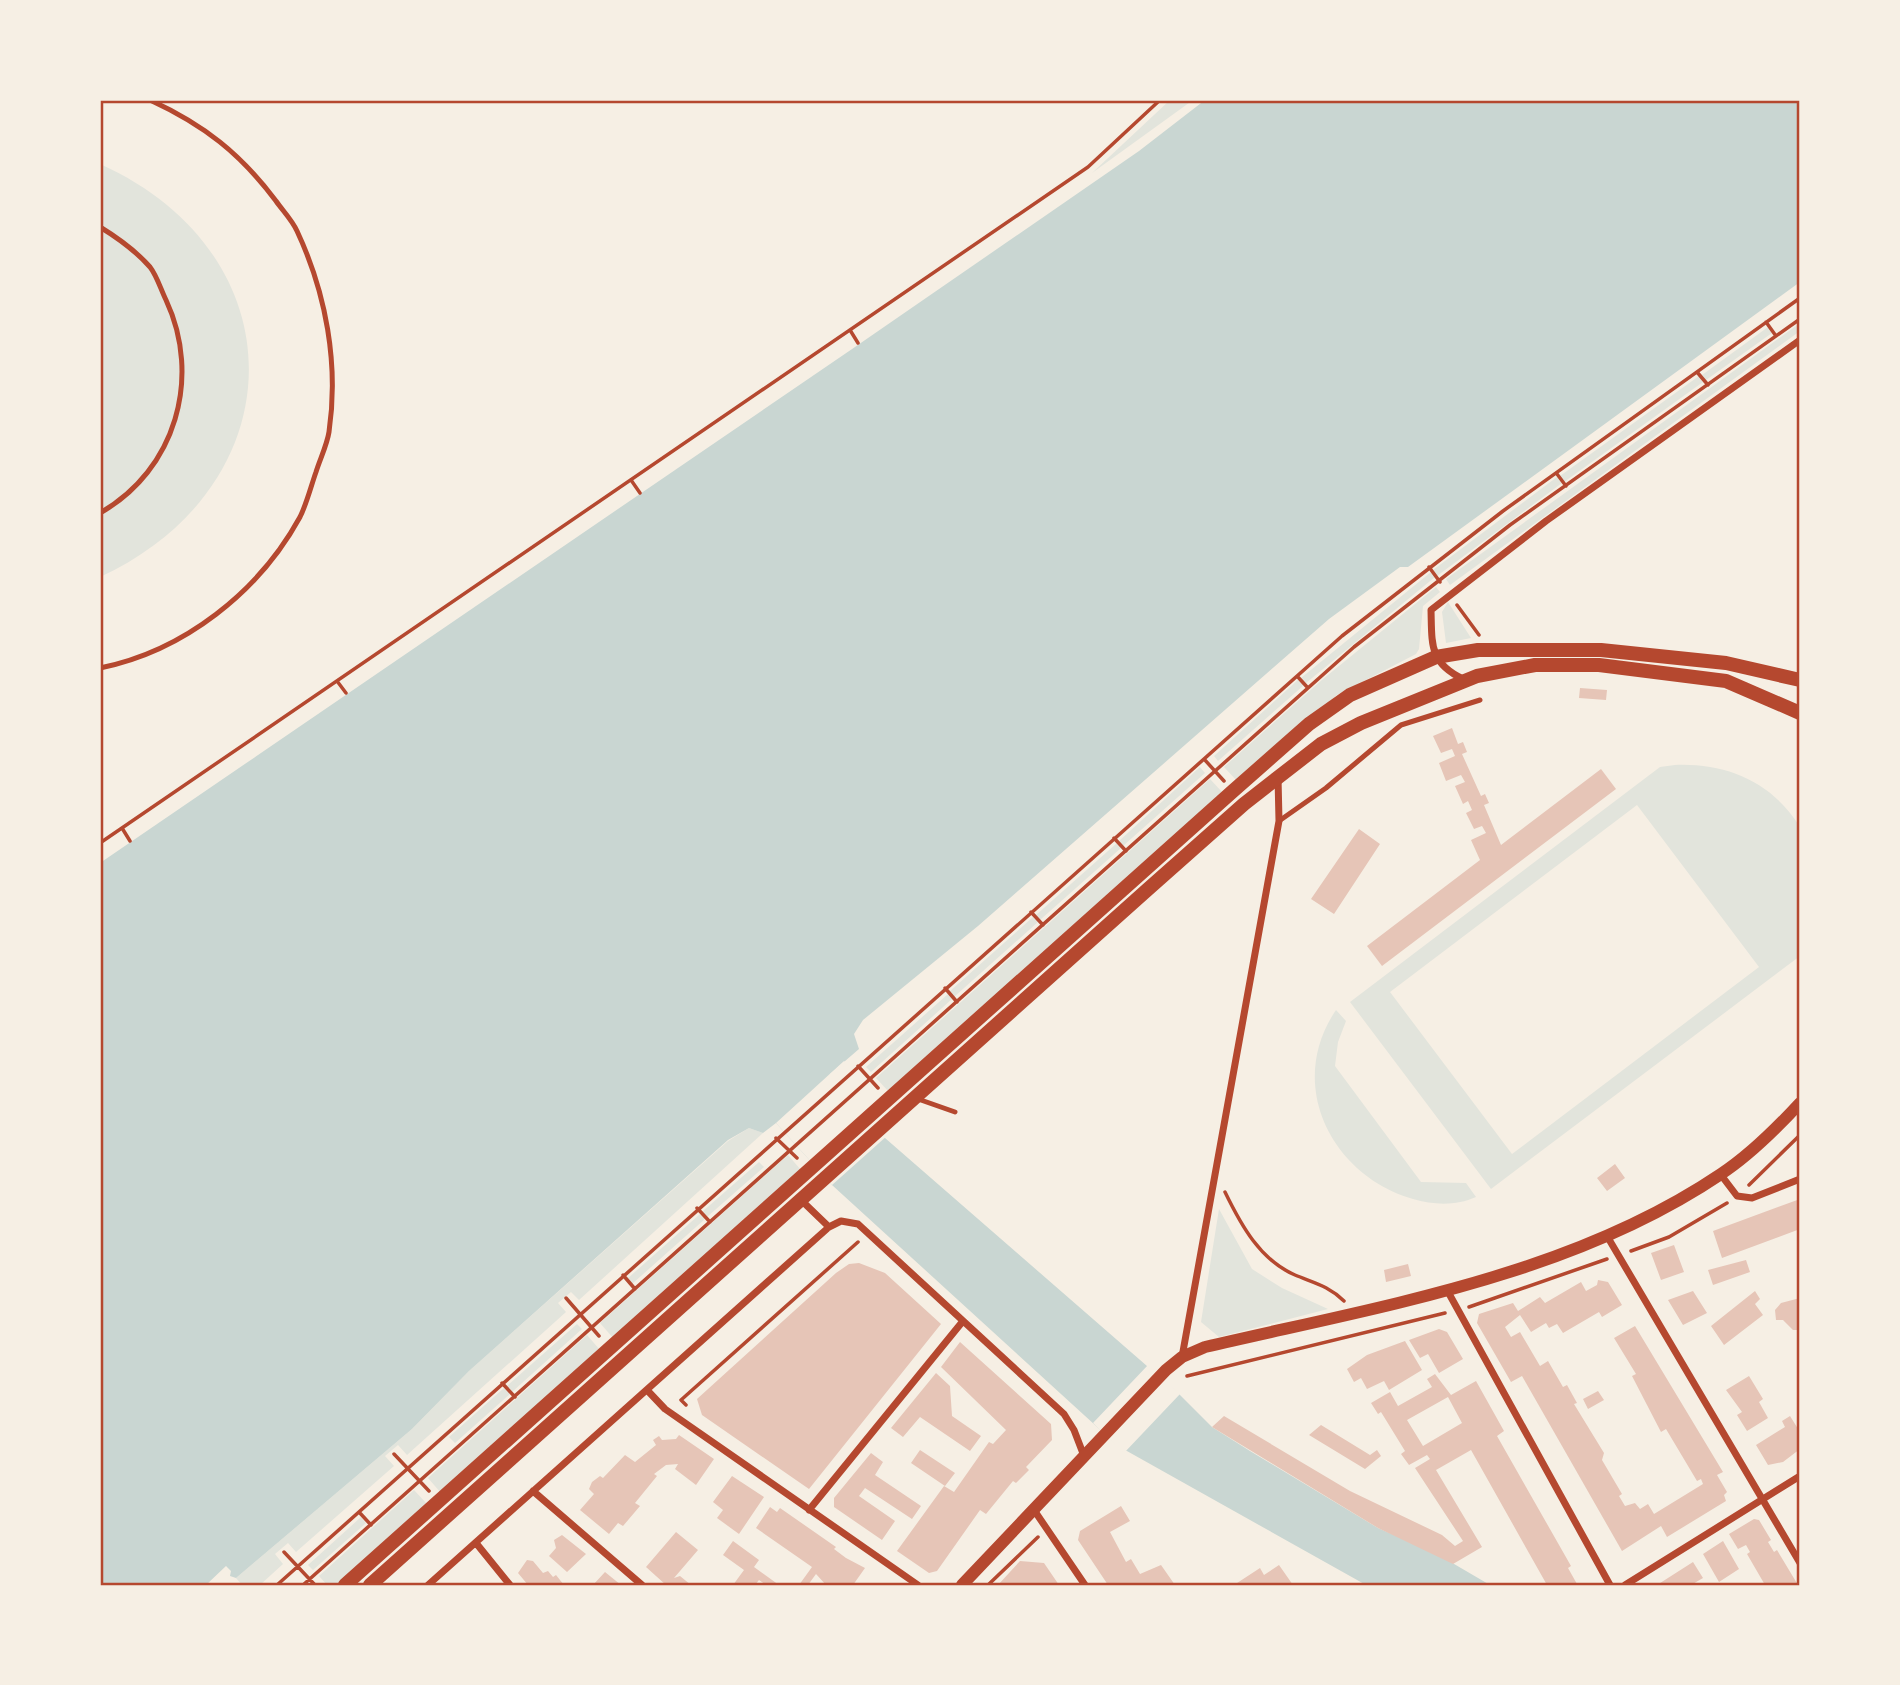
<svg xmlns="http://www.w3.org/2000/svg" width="1900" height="1685" font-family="Signika,sans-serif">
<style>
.green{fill:#e2e4dc;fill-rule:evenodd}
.water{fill:#c9d6d2}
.pier{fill:#f6efe4}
.building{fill:#e6c5b7;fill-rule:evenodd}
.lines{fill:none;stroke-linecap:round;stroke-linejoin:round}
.path{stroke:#b5482f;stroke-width:3.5}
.service{stroke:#b5482f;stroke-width:5}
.minor{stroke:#b5482f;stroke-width:7}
.tertiary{stroke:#b5482f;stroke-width:12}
.secondary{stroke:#b5482f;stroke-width:14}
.neatline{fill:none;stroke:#b5482f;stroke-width:2.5}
</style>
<rect width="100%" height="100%" fill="#f6efe4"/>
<path class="green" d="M1170,100H1193L1092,173Z
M100,164C300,254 297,486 100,577Z
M1800,323V331L1450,585L1446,579Z
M1768,327L1772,333L1706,380L1702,375Z
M1699,376L1703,382L1564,482L1560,476Z
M1557,477L1562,483L1437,576L1433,570Z
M1431,572L1435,577L1306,683L1301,678Z
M1436,587L1440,592L1423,606L1419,649L1416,654L1337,695L1237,781L1224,767L1323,679Z
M1448,602L1471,638L1446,643L1442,612Z
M1299,679L1304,685L1218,761L1214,756Z
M1675,765C1727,763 1772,782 1800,827V956L1491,1189L1350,1002L1660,767ZM1637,805L1759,967L1512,1154L1390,992Z
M1200,767L1205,773L1123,846L1119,841Z
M1210,779L1223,793L889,1092L876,1078Z
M1117,843L1121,848L1040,920L1036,915Z
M1033,917L1038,922L954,997L949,992Z
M948,994L952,999L871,1072L866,1067Z
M1336,1010L1346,1021L1338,1042L1335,1066L1421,1182L1466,1183L1476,1197C1456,1206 1434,1205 1413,1199C1332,1176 1285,1085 1336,1010Z
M749,1128L763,1133L579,1300L571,1292L558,1303L566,1312L407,1455L398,1445L385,1456L394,1466L296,1552L288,1543L275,1554L283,1564L260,1585H242L236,1578L412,1429L469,1371L728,1141Z
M788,1155L801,1170L614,1339L600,1323Z
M759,1162L764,1167L707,1217L702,1212Z
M1219,1209L1252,1269L1282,1288L1328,1309L1219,1337L1201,1322Z
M700,1214L705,1219L632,1284L627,1279Z
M577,1324L582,1329L512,1392L507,1386Z
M587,1335L600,1350L441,1493L428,1478Z
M504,1388L510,1394L455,1443L449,1437Z
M414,1490L427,1504L337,1585H327L319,1576Z
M361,1517L366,1523L313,1570L308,1565Z"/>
<path class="water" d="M1205,100H1800V282L1408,567H1400L1329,619L978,926L863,1020L854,1034L859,1049L830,1074L885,1138L1178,1393L1212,1427L1250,1451L1378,1528L1437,1554L1490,1585H1366L1118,1446L832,1185L776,1123L763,1133L749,1128L728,1140L469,1371L412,1429L236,1578L230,1576L231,1571L226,1566L206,1585H100V863L855,347L1139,151Z"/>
<path class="pier" d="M844,1061L847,1064L834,1075L888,1135L832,1185L776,1123Z
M1148,1365L1180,1394L1124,1453L1093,1423Z"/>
<path class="building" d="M1580,688L1607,690L1606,700L1579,698Z
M1452,728L1458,744L1463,742L1467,752L1462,754L1481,796L1485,794L1489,803L1484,805L1501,845L1601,769L1616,789L1382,966L1367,946L1480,860L1471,840L1486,833L1482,826L1474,829L1466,813L1472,810L1468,801L1463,804L1455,786L1465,782L1461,775L1446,781L1439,763L1455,756L1452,749L1441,753L1433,736Z
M1359,829L1380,844L1334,914L1311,899Z
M1615,1164L1625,1178L1607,1191L1597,1178Z
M1800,1199V1229L1722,1258L1713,1231Z
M1674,1245L1684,1272L1661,1280L1651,1253Z
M1746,1260L1750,1272L1713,1285L1708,1270Z
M859,1263L885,1273L941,1324L809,1489L702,1415L697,1399L836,1273L849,1264Z
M1408,1264L1411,1276L1386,1282L1384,1270Z
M1598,1280L1608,1282L1622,1305L1602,1317L1599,1312L1563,1333L1557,1324L1549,1328L1546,1323L1531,1332L1520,1315L1505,1327L1511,1337L1520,1332L1540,1366L1548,1361L1563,1387L1567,1385L1577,1403L1574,1404L1604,1453L1602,1460L1622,1494L1619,1496L1625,1506L1635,1503L1640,1509L1648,1504L1654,1514L1703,1484L1701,1479L1697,1481L1666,1429L1661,1432L1632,1376L1636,1374L1614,1338L1635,1326L1723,1472L1717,1475L1727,1492L1724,1495L1726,1501L1667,1537L1661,1526L1622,1551L1522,1376L1511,1382L1477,1323L1479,1314L1513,1303L1518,1311L1540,1297L1545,1303L1581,1282L1586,1291L1597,1285Z
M1693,1291L1707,1313L1683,1325L1668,1300Z
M1755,1291L1760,1299L1755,1304L1763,1315L1724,1345L1711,1326Z
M1800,1298V1330H1793L1783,1320H1776L1775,1310L1781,1303Z
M1439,1329L1447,1332L1463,1359L1439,1373L1428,1354L1420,1358L1409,1340Z
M1405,1341L1422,1370L1389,1390L1384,1381L1367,1389L1361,1378L1354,1382L1347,1369L1367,1355Z
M960,1342L1051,1424L1052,1440L1026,1467L1029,1470L1016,1483L1013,1481L986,1514L980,1510L937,1571L929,1573L897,1551L944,1486L954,1492L989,1442L993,1444L1006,1430L941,1367Z
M936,1373L950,1386L952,1416L981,1436L970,1451L920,1417L903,1437L891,1428Z
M1435,1374L1451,1395L1476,1381L1504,1431L1497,1436L1571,1566L1568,1568L1577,1584L1547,1585L1471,1450L1436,1470L1482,1547L1453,1564L1378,1528L1212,1427L1224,1416L1350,1491L1442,1535L1455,1546L1463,1541L1415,1468L1430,1459L1427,1455L1409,1465L1401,1454L1405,1451L1381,1412L1378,1414L1371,1403L1390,1392L1398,1406L1432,1387L1427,1379ZM1448,1397L1462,1423L1423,1446L1407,1420Z
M1749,1376L1763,1399L1759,1402L1768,1418L1747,1431L1737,1415L1742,1412L1726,1390Z
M1598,1391L1604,1400L1588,1409L1583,1399Z
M1790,1416L1800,1432V1449L1783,1462L1768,1465L1756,1445L1785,1427L1782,1421Z
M1321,1425L1370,1455L1377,1450L1381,1456L1365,1469L1309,1435Z
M679,1435L714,1459L696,1485L675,1469L678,1464L666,1465L654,1474L657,1476L635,1503L640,1506L623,1526L618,1523L609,1534L580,1510L594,1494L589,1489L592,1482L600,1476L603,1478L625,1455L635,1462L656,1445L653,1440L659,1436L662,1440L676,1439Z
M920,1450L955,1473L945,1486L911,1463Z
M871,1453L883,1462L875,1475L921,1506L912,1519L865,1488L859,1496L895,1521L882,1540L834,1507V1498Z
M732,1476L764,1497L739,1534L717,1518L723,1510L713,1502Z
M1121,1506L1130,1521L1110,1532L1126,1562L1131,1559L1140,1574L1161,1565L1175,1585H1108L1078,1540L1080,1531Z
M770,1507L777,1512L780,1508L836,1547L834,1549L846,1558L865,1568L853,1585H826L816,1574L808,1585H799L812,1567L756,1528Z
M1754,1519L1759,1520L1771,1540L1768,1542L1774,1552L1777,1550L1798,1585H1765L1747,1554L1750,1552L1746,1545L1738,1549L1729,1534Z
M676,1532L698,1550L674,1578L680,1576L691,1585L671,1583L666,1585L646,1567Z
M562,1535L586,1554L567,1572L549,1556L556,1548L554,1540Z
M733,1541L759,1560L754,1567L779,1585H766L759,1580L755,1585H733L744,1570L723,1555Z
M1723,1541L1739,1569L1719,1582L1703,1554Z
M527,1560L533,1561L543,1573L548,1571L553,1577L556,1575L564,1585H528L518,1573Z
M1020,1561L1044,1563L1059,1585H998Z
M1693,1562L1703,1578L1691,1585H1657Z
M1279,1565L1293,1585H1234L1260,1568L1264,1575Z
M605,1572L621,1585H593Z"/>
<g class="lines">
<path class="path" d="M1766,322L1776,336
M850,330L858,343
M1697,372L1708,385
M1557,474L1566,486
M631,480L640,493
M1429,567L1440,582
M1457,605L1479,635
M1297,676L1308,688
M337,681L346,693
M1204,759L1224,781
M122,828L130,841
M1114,838L1126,851
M100,843L1088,167L1160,100
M1031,912L1043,925
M945,988L957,1002
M858,1066L878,1088
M776,1138L797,1158
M1749,1185L1800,1135
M1225,1192C1241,1225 1260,1260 1295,1275C1314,1283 1329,1286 1344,1301
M697,1208L710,1222
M1631,1251L1669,1237L1727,1203
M623,1275L635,1289
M566,1298L599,1336
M1469,1307L1607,1259
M1187,1376L1445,1313
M502,1383L515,1397
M686,1405L681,1400L858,1242
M394,1454L429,1491
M359,1512L371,1525
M284,1552L315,1585
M277,1585L1342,636L1503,511L1800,298
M303,1585L1354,647L1510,525L1800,319
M988,1585L1038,1537"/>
<path class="service" d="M100,227C118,238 135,250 150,267C157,276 161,290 166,300C202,377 176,470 100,513
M100,668C184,651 259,592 300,517C307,503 311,486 316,472C320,459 327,445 329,432C339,364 326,293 297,231C292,220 283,211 276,201C240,153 204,125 150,100
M1279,821L1326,788L1401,725L1480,700
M918,1099L955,1112"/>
<path class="minor" d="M1463,679C1429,663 1432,644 1431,610L1546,521L1800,340
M1721,1175L1737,1196L1752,1198L1800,1179
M801,1200L829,1227
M1607,1236L1800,1563
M1447,1290L1610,1585
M1182,1357L1279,821L1278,777
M647,1390L665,1409L918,1585
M533,1491L642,1585
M809,1510L963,1321
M1034,1510L1085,1585
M476,1543L510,1585
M428,1585L829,1227L841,1221L858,1224L1064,1414L1074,1430L1084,1456
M1625,1585L1800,1476"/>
<path class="tertiary" d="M962,1585L1166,1370L1182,1357L1205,1347C1380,1306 1570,1276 1721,1174C1750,1155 1776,1129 1800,1103"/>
<path class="secondary" d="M345,1585L1233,791L1309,724L1350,695L1436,657L1478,650H1601L1726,663L1800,680
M370,1585L1147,890L1244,804L1321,744L1361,723L1477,676L1535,665H1599L1726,681L1800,713"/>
</g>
<rect width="1900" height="1685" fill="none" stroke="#f6efe4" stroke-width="203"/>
<rect x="102" y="102" width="1696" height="1482" class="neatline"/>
</svg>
